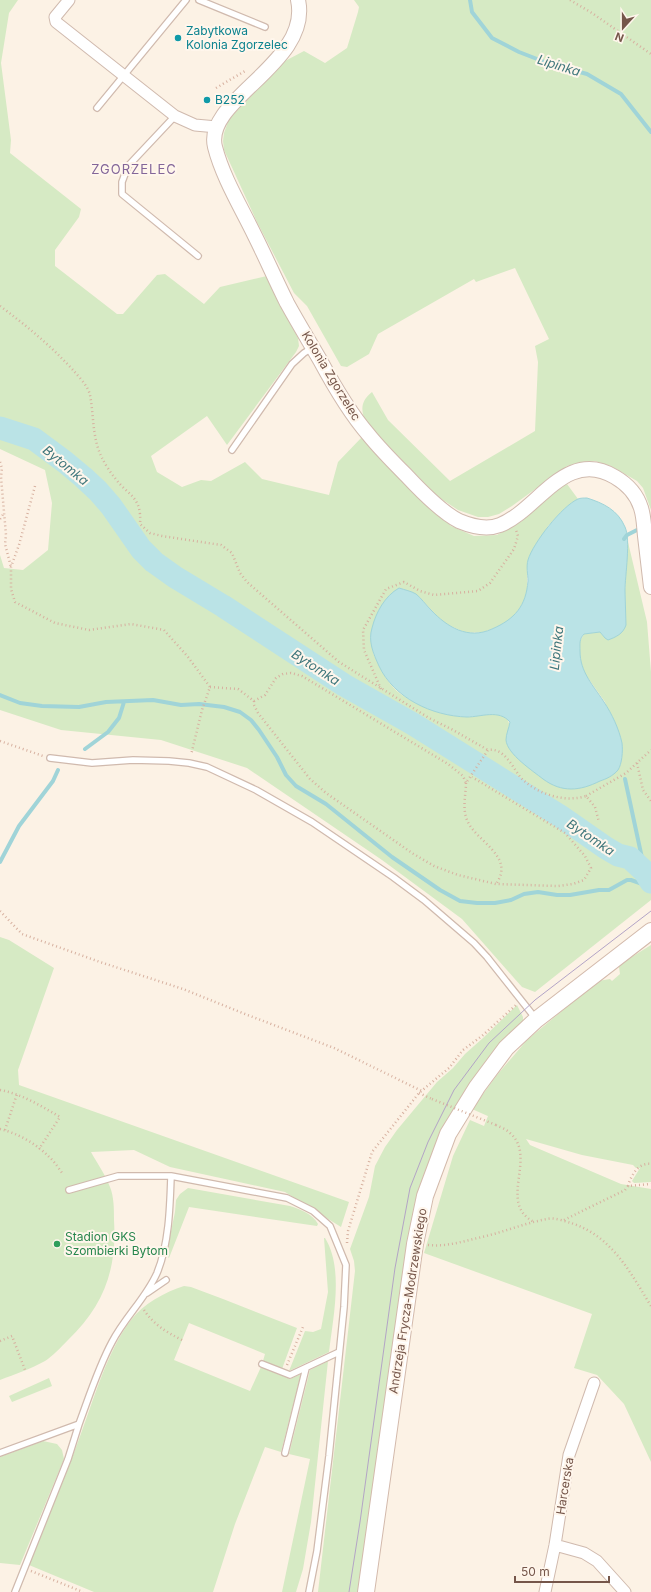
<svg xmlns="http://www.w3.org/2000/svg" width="651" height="1592" font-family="Inter,sans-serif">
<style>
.green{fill:#d6eac4}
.water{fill:#bae3e6;stroke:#a0d4d8}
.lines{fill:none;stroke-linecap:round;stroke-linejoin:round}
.stream{stroke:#a0d4d8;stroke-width:4}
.river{stroke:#bae3e6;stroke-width:23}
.service-casing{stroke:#d0baae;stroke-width:8}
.minor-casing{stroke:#d0baae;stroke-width:13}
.tertiary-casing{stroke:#d0baae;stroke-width:16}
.secondary-casing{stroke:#d3baac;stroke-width:18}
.path{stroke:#d7b1a0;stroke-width:2.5;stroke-dasharray:1 3;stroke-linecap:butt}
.service{stroke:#fff;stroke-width:5.5}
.minor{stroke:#fff;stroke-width:11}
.tertiary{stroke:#fff;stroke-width:14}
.secondary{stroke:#fff;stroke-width:16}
.tram{stroke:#b3a4c6;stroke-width:1}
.path-bridge{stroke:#d7b1a0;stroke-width:2.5;stroke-dasharray:1 3;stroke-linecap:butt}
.culture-dot{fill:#0f9aa8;stroke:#fff6ec;stroke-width:1.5}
.leisure-dot{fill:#2e9e5b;stroke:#fff6ec;stroke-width:1.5}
.labels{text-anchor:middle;stroke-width:4;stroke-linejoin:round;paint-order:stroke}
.culture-label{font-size:12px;fill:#0d838f;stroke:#fff6ec;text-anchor:start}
.street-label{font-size:12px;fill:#75564a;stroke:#fff6ec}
.leisure-label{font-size:12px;fill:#27864d;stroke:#fff6ec;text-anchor:start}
.water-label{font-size:13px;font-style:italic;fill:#3e767b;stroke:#fff6ec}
.neighbourhood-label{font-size:13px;letter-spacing:1px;fill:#836699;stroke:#fff6ec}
</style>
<rect width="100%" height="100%" fill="#fcf2e5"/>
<path class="green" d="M0,0H18L9,13L1,63L11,140L10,153L81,209L79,217L55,250V266L117,314H123L157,275L165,274L204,304L220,287L267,276L298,338L299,346L296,352L227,445L207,416L151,456L157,472L182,487L201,480L211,481L245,462L262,479L329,495L338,462L362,437L412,490L451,526L474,536L497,535L522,521L559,488L567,484L578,499L559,514L548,526L527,569V594L522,605L513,617L502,625L484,632L466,633L444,623L417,595L373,653C379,665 384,677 393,687C408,704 446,717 468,717C480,716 497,710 507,719C511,722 510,745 511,751C525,765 540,777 558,787L618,770L622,756L605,702L583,671L580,661V641L584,634L600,632L605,638L626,625L625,591L627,538L647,622L651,672V900L535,992L522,987L462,919L382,860L247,768L161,740L61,730L0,710V555L4,568L23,570L48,550L52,503L45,470L0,449Z
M354,0H651V510L643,488L637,481L611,466L595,461L581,462L567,466L512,506L499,514L488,517H478L458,510L437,496L366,423C360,409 361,401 372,392L388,420L450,481L535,431L538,362L535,346L549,339L515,268L476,282L474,279L378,334L369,354L347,367L341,366L307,306L294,293L257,222L224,150L223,141L224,133L229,119L285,61L304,51L325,63L347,48L358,12L359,7Z
M0,937L9,940L54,968L18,1070L19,1085L349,1202L341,1227L285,1192L170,1167L134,1150L91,1152C97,1163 105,1174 110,1187C114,1197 114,1209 114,1220C117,1270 104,1305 68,1340C61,1347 53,1356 45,1361C31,1369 15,1374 0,1380Z
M651,945V1182L634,1183L632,1181L640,1168H636L633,1165L582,1155L526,1139L530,1145L621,1184L651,1189V1462L624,1404L597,1375L574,1368L592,1314L424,1253L453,1156L470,1120L484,1126L488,1116L490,1117L472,1109L497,1075L527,1040L598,981L610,979L612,981L620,974L619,967L622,963Z
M517,1005L523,1017V1021L465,1093L399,1307L358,1592H318L355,1271L354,1261L350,1249L369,1197L375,1166L385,1147L397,1130L437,1082L453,1068L465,1054L483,1038Z
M188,1188L290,1206C300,1209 313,1214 318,1224L317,1226L189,1207L169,1258L166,1255L175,1212L176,1200L180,1194Z
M324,1238H325C344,1268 333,1318 329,1352L289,1371L305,1331L313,1332L321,1329L328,1292Z
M184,1286L191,1287L223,1299L297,1328L282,1369L263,1361L265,1354L189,1323L174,1360L250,1391L261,1367L290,1379L301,1374L281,1452L265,1447L235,1524L213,1592H94L29,1565C45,1523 64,1481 79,1439C93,1402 107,1351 131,1320C143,1304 165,1292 184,1286Z
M328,1361L311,1522L303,1569L296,1592H282L310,1459L289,1454L310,1370Z
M49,1378L52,1386L12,1402L9,1396Z
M43,1441L57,1444L62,1450L64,1459L20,1565L0,1563V1457Z"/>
<path class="water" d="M587,498C603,503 618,510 625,527C631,540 625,575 625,591C625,602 626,614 626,625C623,634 616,637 608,640L605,638L600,632L584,634C579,639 580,644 580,651C580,672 593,685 604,702C612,714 619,729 622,743C623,751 622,764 618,770C613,776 606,779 600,781C580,791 562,793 543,779C533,771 507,754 506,740C506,734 509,728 510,722C499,709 481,717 467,717C432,716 394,698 379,666C373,653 368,641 372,628C376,612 385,596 399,588C405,590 411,591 416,594C421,598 426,605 431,610C447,627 468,640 492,629C515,619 526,606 528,581C528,574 526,567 528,560C533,543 562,506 578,499C580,498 584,498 587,498Z"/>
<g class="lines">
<path class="stream" d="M470,0L472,12L492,38L519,52L550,64L587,74L621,94L651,132
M624,539L627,535L637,530
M0,695L20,703L42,706L79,707L106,702L153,700L181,705L199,704L224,707L240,712L251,720L259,730L277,757L286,775L296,786L326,804L392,857L440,890L460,901L477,903H495L511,900L524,894L538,892L557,895H570L599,890H609L627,880H631L651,887
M85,749L108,732L119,718L124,702
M625,779L645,872
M0,862L19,826L53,781L58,770"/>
<path class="river" d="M0,428L34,439L65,462L83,477L98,491L111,506L141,549L154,562L175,577L223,606L344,685L413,724L560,816L606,848L618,855L630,858L645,872L651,882"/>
<defs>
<path id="service" d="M199,0L265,27
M97,108L186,0
M175,116L128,166L122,182V194L198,256
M232,450L292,364L304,353L312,348
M50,758L92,763L133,760L169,761L189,763L207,767L256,790L312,822L393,877L424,900L474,943L487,957L536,1019
M69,1190L118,1176H171L287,1198L313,1211L330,1226L346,1265L344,1307L329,1456L317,1551L309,1592
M147,1293L166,1280
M262,1364L290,1375L339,1352
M0,1453L79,1424C89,1397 98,1368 112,1342C125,1317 146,1298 157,1273C169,1244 170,1207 171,1176
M285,1453L306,1368
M15,1592L68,1459L79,1424"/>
<path id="minor" d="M69,0L55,17L56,22L175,116L195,125L217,127
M555,1545L584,1553L597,1561L625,1592
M545,1592L555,1545L569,1455L594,1383"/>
<path id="tertiary" d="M298,0C312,63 203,100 215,147C223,178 241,207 255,236C266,258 276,281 287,303C298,323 309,341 320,360C334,386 349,412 368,434C380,449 393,462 406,475C420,490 441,512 459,521C471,526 487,530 500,525C538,510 566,447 615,477C627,484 637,495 641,508C644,517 644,527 645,536C647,553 649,570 651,587"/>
<path id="secondary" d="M366,1592L415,1244L425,1196L448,1134L477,1087L506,1048L536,1020L651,931"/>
</defs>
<use href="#service" class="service-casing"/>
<use href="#minor" class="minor-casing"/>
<use href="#tertiary" class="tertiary-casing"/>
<use href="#secondary" class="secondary-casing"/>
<path class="path" d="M570,0L592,13L651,54
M216,88L245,71
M0,306C27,326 51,346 73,370C79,377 88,386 90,395C94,416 92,438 102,458C105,464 110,472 115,478C128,496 142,496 140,524L150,533L162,536L221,545L232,553L240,573L247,582L339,662L429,718L453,730L488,750
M0,462L2,468L1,477L6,535L5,544L11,567
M35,486L19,545L11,567V589L15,602L55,623L89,630L131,624L164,630L188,657L210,687L202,710L191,755
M0,519L4,513
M210,687L238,689L254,701L265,695L276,678L283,674L291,673L302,676L448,764L463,776L466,783L488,750C505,747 513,769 522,779C538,794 565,803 586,796L595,807L599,822
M381,689L364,650L363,630L386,589L404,582L420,591L434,595L478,591L490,583L514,549L518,536L516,530
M254,701V705L258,713L310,779L326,793L412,853L434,866L458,875L496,884L558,886L573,884L584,880L591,868L585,856L565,833L472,777
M0,741L43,756
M637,763L643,790L651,801
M466,783C466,794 462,808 467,820C475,841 516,856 496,884
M586,796L626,773L651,750
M0,911L22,934L100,962L183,989L245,1014L334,1048L422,1091
M0,1090C22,1094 41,1106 60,1117L39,1149
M419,1093L432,1099
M496,1125C500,1127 506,1129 510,1133C538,1157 497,1203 534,1222
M0,1129C17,1133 37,1144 49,1157C55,1162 59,1169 63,1174
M5,1130L17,1094
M628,1186C631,1175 639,1162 651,1164
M564,1220L625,1190L628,1186L651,1184
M347,1243L348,1231L372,1152L419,1093L449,1068L463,1050L482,1036L516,1005
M428,1245C447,1247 464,1241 482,1237C504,1232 525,1223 547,1219C554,1217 564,1221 571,1223C612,1236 630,1272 651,1306
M144,1310C153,1324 166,1332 182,1340
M0,1341L12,1336L25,1370
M287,1365L303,1327
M31,1571L83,1592"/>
<use href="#service" class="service"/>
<use href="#minor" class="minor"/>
<use href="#tertiary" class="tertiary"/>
<use href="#secondary" class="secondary"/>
<path class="tram" d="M349,1592L360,1522L395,1268L410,1188L428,1142L454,1090L489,1043L535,1000L651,911"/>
<path class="path-bridge" d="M432,1099L496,1125"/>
</g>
<g class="culture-dot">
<circle cx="178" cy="38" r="4"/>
<circle cx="207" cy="100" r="4"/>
</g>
<circle class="leisure-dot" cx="57" cy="1244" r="4"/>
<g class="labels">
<g class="culture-label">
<text x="186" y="35">Zabytkowa<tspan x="186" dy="14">Kolonia Zgorzelec</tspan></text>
<text x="215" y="104">B252</text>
</g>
<g class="street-label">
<text transform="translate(331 376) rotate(59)" y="4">Kolonia Zgorzelec</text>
<text transform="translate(408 1301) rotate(-81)" y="4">Andrzeja Frycza-Modrzewskiego</text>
<text transform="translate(565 1486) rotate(-81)" y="4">Harcerska</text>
</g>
<g class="leisure-label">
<text x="65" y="1241">Stadion GKS<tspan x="65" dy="14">Szombierki Bytom</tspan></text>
</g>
<g class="water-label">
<text transform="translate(559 65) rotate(17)" y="5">Lipinka</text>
<text transform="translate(66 465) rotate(39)" y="5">Bytomka</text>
<text transform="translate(556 648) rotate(-84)" y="5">Lipinka</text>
<text transform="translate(316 667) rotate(33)" y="5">Bytomka</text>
<text transform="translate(591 837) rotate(34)" y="5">Bytomka</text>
</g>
<g class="neighbourhood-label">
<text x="134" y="174">ZGORZELEC</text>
</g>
</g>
<g transform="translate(623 28) rotate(201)" stroke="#fff6ec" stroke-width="3" paint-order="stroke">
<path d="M0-3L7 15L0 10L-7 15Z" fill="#75564a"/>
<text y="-6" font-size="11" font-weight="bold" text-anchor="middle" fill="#75564a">N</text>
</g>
<path d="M515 1576v6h94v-6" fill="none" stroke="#75564a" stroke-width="2"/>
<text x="521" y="1576" font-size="12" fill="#75564a" stroke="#fff6ec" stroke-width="3" paint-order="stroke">50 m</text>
</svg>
